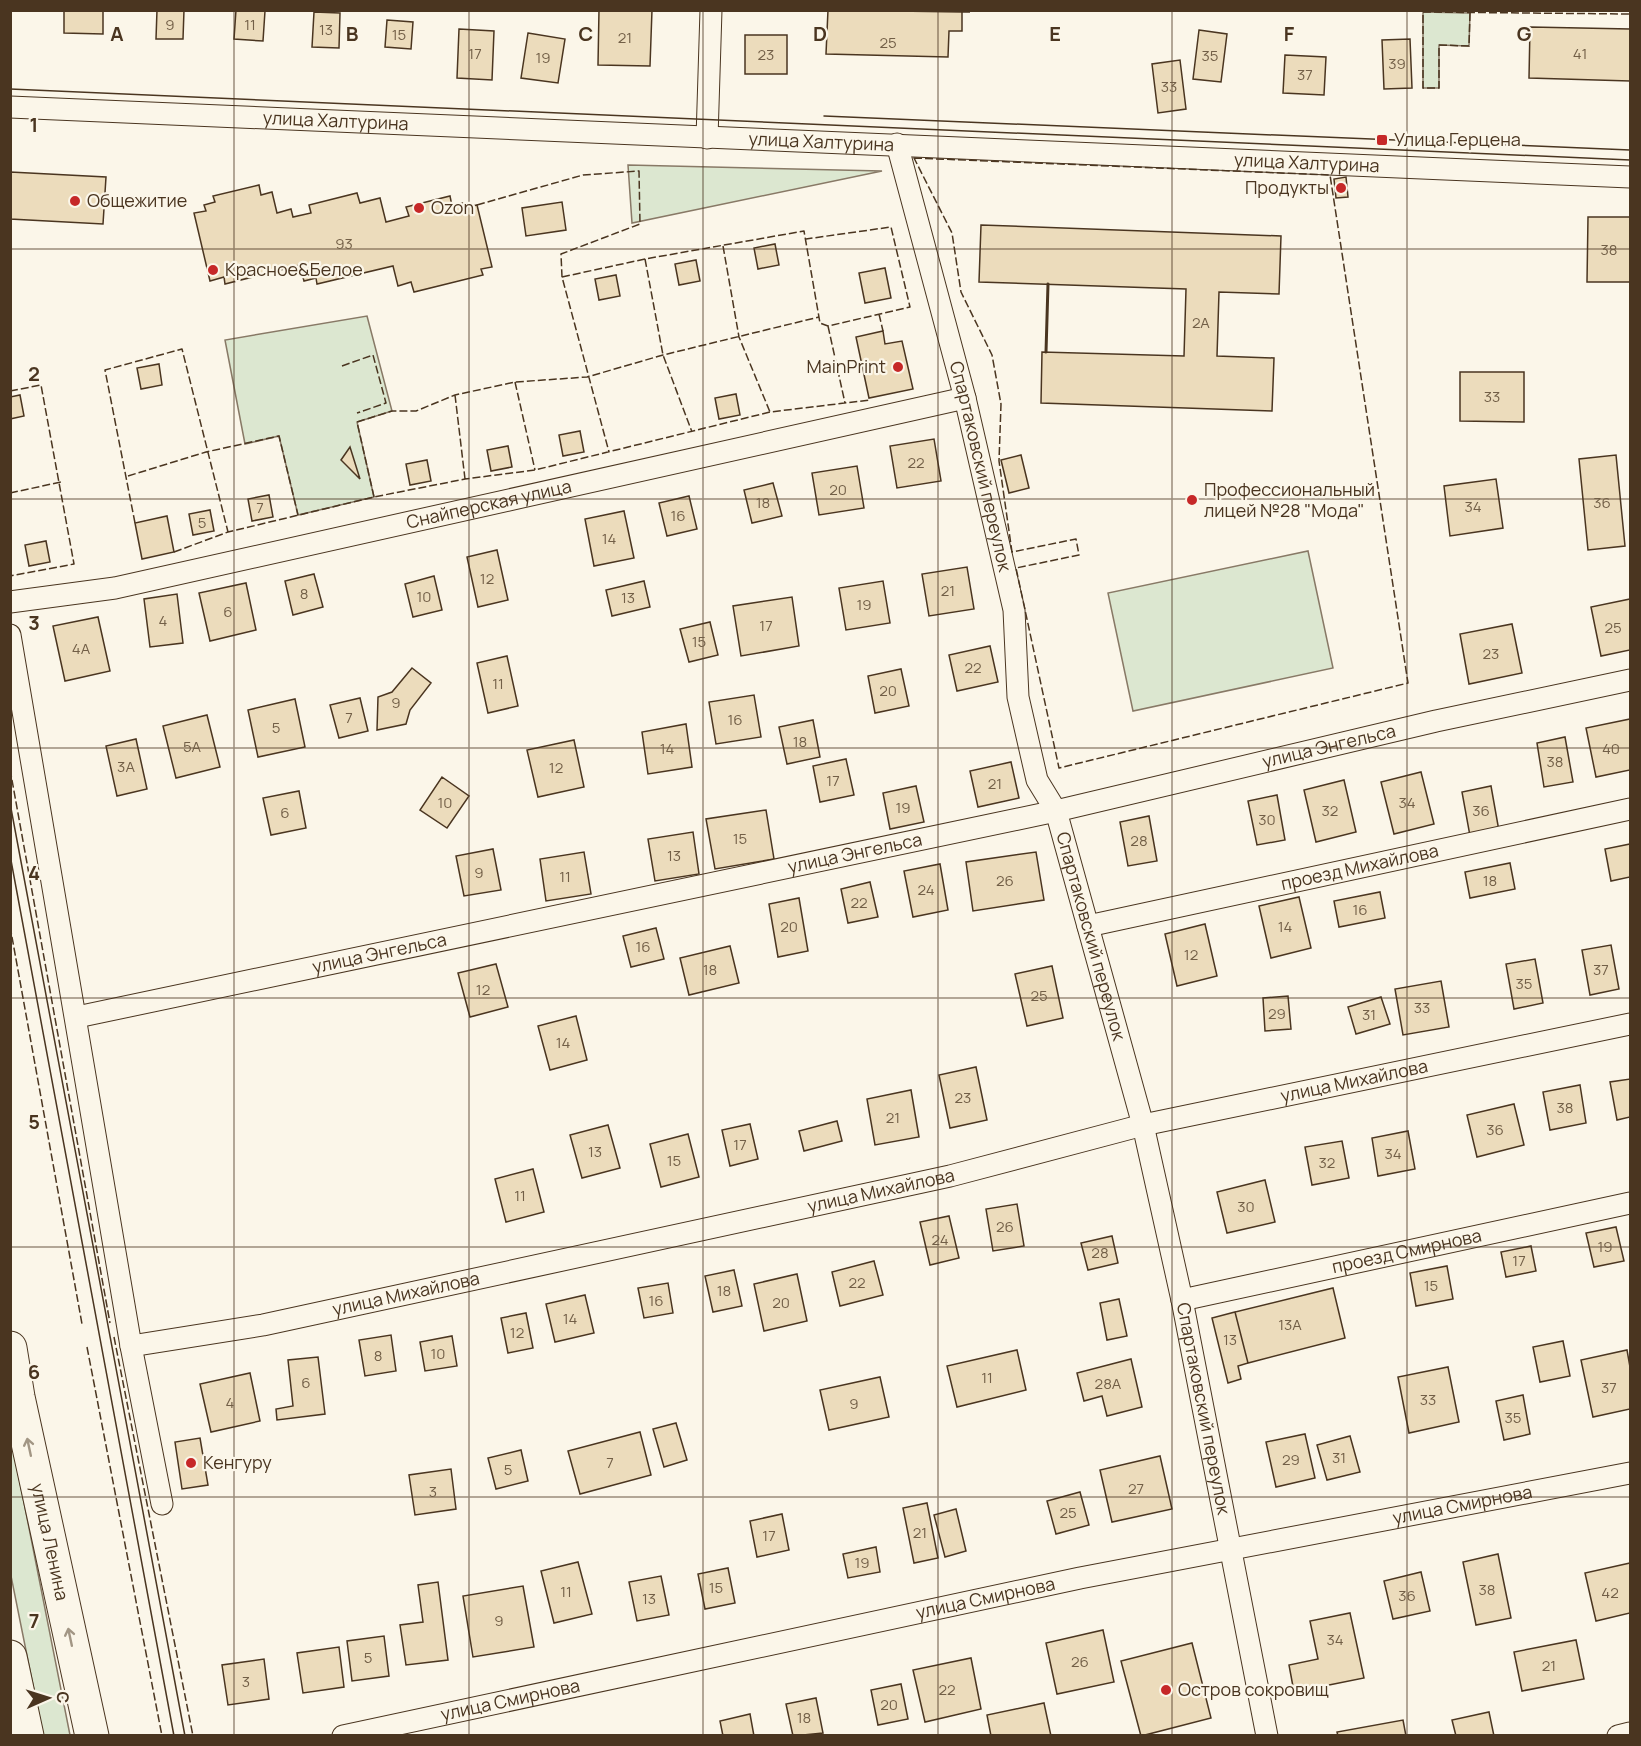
<svg xmlns="http://www.w3.org/2000/svg" width="1641" height="1746" font-family="Manrope,sans-serif">
<style>
.green{fill:#dce7d0;stroke:#887966;stroke-width:1.5}
.building{fill:#ecdcbc;stroke:#4a3520;stroke-width:1.5}
.lines{fill:none;stroke-linecap:round;stroke-linejoin:round}
.street-casing{stroke:#4a3520;stroke-width:23}
.primary-casing{stroke:#4a3520;stroke-width:35}
.street{stroke:#fbf6e9;stroke-width:21}
.primary{stroke:#fbf6e9;stroke-width:33}
.tram{stroke:#4a3520;stroke-width:1.5}
.fence{stroke:#4a3520;stroke-width:1.5;stroke-dasharray:8 3;stroke-linecap:butt}
.wall{stroke:#4a3520;stroke-width:3}
.oneway{stroke:#a29684}
.grid{fill:none;stroke:#4a3520;stroke-width:1.5;stroke-opacity:0.55}
.poi-dot{fill:#c62828;stroke:#fbf6e9;stroke-width:2}
.labels{text-anchor:middle;stroke-width:4.5;stroke-linejoin:round;paint-order:stroke}
.number-label{font-size:15px;fill:#725f47}
.street-label{font-size:18px;fill:#4a3520;stroke:#fbf6e9}
.poi-label{font-size:18px;fill:#4a3520;stroke:#fbf6e9;text-anchor:start}
.grid-label{font-size:20px;text-anchor:middle;font-weight:bold;fill:#4a3520;stroke:#fbf6e9;stroke-width:4.5;stroke-linejoin:round;paint-order:stroke}
</style>
<rect width="100%" height="100%" fill="#fbf6e9"/>
<path class="green" d="M1423,12L1470,13L1469,46L1439,45V88H1423Z
M628,165L882,171L632,223Z
M367,316L392,411L357,422L374,497L298,515L279,436L245,444L225,340Z
M1308,551L1333,668L1133,711L1108,593Z
M10,1432L70,1735H43L11,1576Z"/>
<path class="building" d="M64,10H103V34L64,33Z
M157,10H184L183,39H156Z
M236,10L265,11L263,41L234,39Z
M599,10H652L650,66L598,65Z
M828,10L962,12V31H949L948,57L826,54Z
M314,12L340,13L339,48L312,47Z
M387,20L413,22L411,49L385,47Z
M1530,27L1630,29V81L1529,78Z
M459,29L494,31L492,80L457,78Z
M1199,30L1227,34L1221,82L1193,79Z
M528,33L565,39L558,83L521,78Z
M745,35H787V74H745Z
M1410,39L1412,88L1384,89L1382,40Z
M1285,55L1326,57L1324,95L1283,93Z
M1180,60L1186,109L1158,113L1152,64Z
M10,172L106,177L103,224L10,219Z
M1346,177L1348,197L1336,198L1334,179Z
M259,185L261,195L272,192L277,213L291,209L293,217L311,213L309,205L357,193L360,203L380,198L386,222L409,216L406,207L450,196L452,206L463,203L464,208L477,205L492,267L481,269L483,275L414,292L411,282L398,286L393,266L317,284L316,278L304,281L300,265L225,284L224,277L210,281L194,213L206,211L204,205L215,202L213,196Z
M562,202L566,230L526,236L522,208Z
M1588,217H1630V282H1587Z
M981,225L1281,236L1279,294L1219,292L1217,356L1274,358L1272,411L1041,403L1042,352L1184,356L1186,289L979,282Z
M775,244L779,265L758,269L754,248Z
M696,260L700,281L679,285L675,264Z
M885,268L891,298L865,303L859,273Z
M616,275L620,296L599,300L595,279Z
M883,331L885,344L902,341L913,389L869,398L856,337Z
M159,364L162,385L141,389L137,368Z
M1460,372H1524V422L1460,421Z
M736,394L740,415L719,419L715,398Z
M20,395L24,416L10,419V397Z
M580,431L584,452L563,456L559,435Z
M934,439L941,481L897,488L890,446Z
M508,446L512,467L491,471L487,450Z
M350,447L360,479L341,460Z
M1021,455L1029,488L1009,493L1001,460Z
M1616,455L1625,546L1588,550L1579,459Z
M427,460L431,481L410,485L406,464Z
M857,466L864,508L819,515L812,473Z
M1496,479L1503,528L1450,536L1444,486Z
M773,483L782,516L752,523L744,490Z
M269,495L273,517L252,521L248,499Z
M689,496L697,529L667,536L659,503Z
M210,510L214,531L193,535L189,514Z
M624,511L634,558L594,566L585,519Z
M167,516L174,552L142,559L135,523Z
M46,541L50,562L29,566L25,545Z
M497,550L508,600L478,607L467,557Z
M967,567L974,609L929,616L922,574Z
M314,574L323,607L293,615L285,581Z
M434,576L442,610L413,617L405,584Z
M644,581L650,607L612,616L606,590Z
M883,581L890,623L846,630L839,588Z
M246,583L256,630L210,641L199,593Z
M177,594L183,643L150,647L144,599Z
M792,597L799,646L741,656L733,606Z
M1630,599V650L1601,656L1591,607Z
M98,617L110,671L65,681L53,626Z
M710,622L718,655L689,662L680,629Z
M1512,624L1522,673L1469,684L1460,634Z
M990,646L998,682L957,691L949,655Z
M507,656L518,706L488,713L477,663Z
M412,668L431,683L410,710L406,724L377,730L378,697L392,692Z
M901,669L909,706L875,713L868,676Z
M754,695L761,737L716,744L709,702Z
M360,698L368,731L339,738L330,705Z
M295,699L305,747L258,757L248,710Z
M207,715L220,767L176,778L163,726Z
M1630,719V770L1596,777L1586,728Z
M813,720L820,757L787,764L779,727Z
M686,724L692,767L648,774L642,732Z
M1565,737L1573,782L1544,787L1537,743Z
M136,739L147,789L117,796L106,746Z
M574,740L584,787L538,797L527,750Z
M846,759L854,795L820,802L813,766Z
M1011,762L1019,798L978,807L970,771Z
M1421,772L1434,824L1394,834L1381,782Z
M442,777L469,796L447,828L420,810Z
M1344,780L1356,832L1316,842L1304,790Z
M916,786L924,822L890,829L883,793Z
M1491,786L1499,831L1470,836L1462,792Z
M299,791L306,828L271,835L263,798Z
M1277,795L1285,840L1257,845L1248,801Z
M766,810L774,859L715,869L706,819Z
M1149,816L1157,861L1128,866L1120,822Z
M693,832L699,874L655,881L648,839Z
M1630,844V877L1611,881L1605,849Z
M493,849L501,890L464,896L456,856Z
M584,852L591,894L546,901L540,859Z
M1036,852L1044,900L973,911L966,862Z
M1510,863L1515,889L1470,898L1465,872Z
M940,864L948,910L913,917L904,871Z
M870,882L878,917L848,923L841,889Z
M1380,892L1385,918L1339,927L1334,901Z
M1299,897L1311,948L1271,958L1259,906Z
M799,898L808,951L778,957L769,904Z
M1205,924L1217,976L1177,986L1165,934Z
M656,928L664,959L631,967L623,936Z
M1611,945L1619,989L1590,995L1582,950Z
M730,946L739,983L689,995L680,958Z
M1535,959L1543,1003L1514,1009L1506,964Z
M496,964L508,1007L470,1017L458,973Z
M1052,966L1063,1018L1027,1026L1015,974Z
M1441,981L1449,1027L1403,1035L1395,989Z
M1288,996L1291,1029L1265,1031L1263,998Z
M1381,997L1390,1024L1356,1034L1348,1007Z
M576,1016L587,1060L550,1070L538,1026Z
M976,1067L987,1120L950,1128L939,1075Z
M1630,1079V1117L1617,1120L1610,1082Z
M1580,1085L1586,1123L1550,1130L1543,1092Z
M911,1090L919,1137L875,1145L867,1099Z
M1514,1104L1524,1145L1477,1157L1467,1115Z
M837,1121L842,1141L804,1151L799,1131Z
M750,1124L758,1159L730,1166L722,1130Z
M608,1125L620,1168L582,1178L570,1135Z
M1408,1131L1415,1169L1378,1176L1372,1138Z
M688,1134L699,1177L661,1187L650,1144Z
M1342,1141L1349,1178L1312,1185L1305,1147Z
M533,1169L544,1212L506,1222L495,1179Z
M1265,1180L1275,1222L1227,1233L1217,1192Z
M1017,1204L1024,1246L993,1251L986,1209Z
M949,1216L959,1258L930,1265L920,1222Z
M1616,1227L1624,1261L1594,1267L1586,1233Z
M1112,1236L1118,1263L1088,1270L1081,1243Z
M1531,1246L1536,1271L1506,1277L1501,1252Z
M874,1261L883,1295L840,1306L832,1272Z
M1447,1266L1453,1299L1416,1306L1410,1273Z
M734,1270L742,1306L713,1312L705,1276Z
M797,1274L807,1321L764,1331L754,1284Z
M668,1283L673,1313L644,1318L638,1288Z
M1333,1288L1345,1338L1248,1363L1235,1312Z
M585,1295L594,1333L555,1342L546,1304Z
M1119,1299L1127,1336L1107,1340L1100,1303Z
M1235,1312L1248,1363L1238,1366L1241,1379L1228,1383L1212,1318Z
M526,1313L533,1348L508,1353L501,1318Z
M391,1335L396,1371L365,1376L359,1340Z
M452,1336L457,1366L425,1371L420,1342Z
M1563,1341L1570,1376L1540,1382L1533,1347Z
M1017,1350L1026,1390L957,1407L947,1366Z
M1627,1350L1630,1367V1409L1593,1417L1581,1360Z
M318,1357L325,1414L277,1420L276,1409L293,1406L288,1360Z
M1131,1359L1142,1407L1107,1416L1102,1396L1084,1401L1077,1373Z
M1448,1367L1459,1422L1409,1433L1398,1377Z
M250,1373L260,1421L211,1432L200,1384Z
M880,1377L889,1417L829,1430L820,1390Z
M1523,1395L1530,1434L1504,1440L1496,1401Z
M676,1423L687,1460L664,1467L653,1429Z
M640,1432L651,1475L580,1494L568,1451Z
M1305,1434L1315,1478L1276,1487L1266,1442Z
M1350,1436L1360,1472L1327,1480L1317,1445Z
M200,1438L208,1485L182,1489L175,1442Z
M521,1450L528,1481L496,1489L488,1458Z
M1160,1456L1172,1509L1112,1522L1100,1470Z
M451,1469L456,1509L415,1515L409,1475Z
M1080,1492L1089,1525L1056,1534L1047,1501Z
M927,1503L938,1558L914,1563L903,1508Z
M956,1509L966,1551L945,1557L934,1515Z
M782,1514L789,1550L757,1557L750,1521Z
M876,1547L880,1572L848,1578L843,1554Z
M1498,1554L1511,1618L1476,1625L1463,1562Z
M578,1562L592,1614L554,1623L541,1571Z
M1630,1563V1613L1596,1621L1585,1573Z
M728,1568L735,1603L705,1609L698,1574Z
M1421,1572L1430,1611L1393,1619L1384,1581Z
M661,1576L669,1615L637,1621L629,1582Z
M438,1582L448,1660L406,1665L400,1625L423,1622L418,1585Z
M523,1586L534,1647L473,1657L463,1596Z
M1350,1613L1364,1678L1294,1692L1289,1665L1318,1659L1310,1621Z
M1103,1630L1114,1682L1057,1694L1046,1643Z
M384,1636L389,1676L352,1681L347,1641Z
M1576,1640L1584,1679L1522,1691L1514,1652Z
M1192,1643L1211,1718L1141,1736L1121,1661Z
M339,1647L344,1687L303,1693L297,1653Z
M971,1658L981,1709L925,1722L913,1670Z
M264,1659L269,1699L228,1705L222,1665Z
M901,1684L908,1719L878,1725L871,1690Z
M816,1698L823,1733L793,1736L786,1704Z
M1044,1703L1051,1736H991L987,1715Z
M1489,1712L1494,1736H1456L1452,1720Z
M750,1714L754,1736H723L720,1721Z
M1403,1720L1406,1736H1338L1337,1732Z"/>
<g class="lines">
<defs>
<g id="street">
<path id="s1" d="M10,107L1630,177"/>
<path d="M707,138L711,10"/>
<path id="s2" d="M897,144L965,398L1014,610L1018,697L1037,780L1056,811L1143,1125L1182,1300L1267,1736"/>
<path id="s3" d="M10,602L115,588L965,398"/>
<path d="M10,635L131,1346L162,1504"/>
<path id="s4" d="M1088,926L1630,809"/>
<path id="s5" d="M77,1017L1056,811L1436,721L1630,680"/>
<path id="s6" d="M1182,1300L1630,1203"/>
<path id="s7" d="M131,1346L263,1325L950,1176L1143,1125L1630,1024"/>
<path id="s8" d="M343,1736L1080,1578L1630,1473"/>
<path d="M1618,1736L1630,1733"/>
</g>
<g id="primary">
<path id="s9" d="M10,1348L18,1397L92,1736"/>
<path d="M10,1657L27,1736"/>
</g>
</defs>
<use href="#street" class="street-casing"/>
<use href="#primary" class="primary-casing"/>
<use href="#street" class="street"/>
<use href="#primary" class="primary"/>
<path class="tram" d="M10,89L1630,160
M824,116L1630,150
M10,803L185,1736
M10,855L174,1736"/>
<path class="fence" d="M962,12H973
M1470,13L1469,46L1439,45V88H1423V12L1630,14
M914,158L1330,175L1408,683L1059,768L1016,568L1079,555L1076,539L1012,552L999,461L1001,404L992,355L961,292L952,233Z
M477,205L583,175L639,171L640,224L561,254L562,277L609,452
M723,246L739,337L770,412
M645,259L663,355L692,432
M562,277L645,259L804,231L820,323L828,326L910,307L891,227L806,239
M879,314L883,331
M828,326L845,403
M342,366L373,355L386,403L357,413
M515,382L535,470
M10,391L41,385L74,564L10,576
M455,395L465,479
M128,476L206,452L279,436L298,515
M10,493L61,482
M374,497L357,422L392,411H416L455,395L515,382L587,377L663,355L819,317
M135,523L105,370L182,349L228,532
M174,552L228,532L374,497L465,479L535,470L770,412L870,400
M10,769L110,1323
M10,926L82,1324
M114,1337L193,1736
M87,1347L162,1736"/>
<path class="wall" d="M1046,352L1048,284"/>
</g>
<defs><path id="oneway-shaft" d="M-6 0H5M1.5-3L5.5 0L1.5 3" fill="none" stroke-width="1.6" stroke-linecap="round" stroke-linejoin="round" transform="scale(1.5)"/></defs>
<g class="oneway">
<use href="#oneway-shaft" transform="translate(29 1447) rotate(-102)"/>
<use href="#oneway-shaft" transform="translate(70 1637) rotate(-102)"/>
</g>
<path class="grid" d="M234,10V1736M469,10V1736M703,10V1736M938,10V1736M1172,10V1736M1407,10V1736M10,249H1630M10,499H1630M10,748H1630M10,998H1630M10,1247H1630M10,1497H1630"/>
<g class="poi-dot">
<rect x="1376" y="134" width="12" height="12" rx="3"/>
<circle cx="1341" cy="188" r="6"/>
<circle cx="75" cy="201" r="6"/>
<circle cx="419" cy="208" r="6"/>
<circle cx="213" cy="270" r="6"/>
<circle cx="898" cy="367" r="6"/>
<circle cx="1192" cy="500" r="6"/>
<circle cx="191" cy="1463" r="6"/>
<circle cx="1166" cy="1690" r="6"/>
</g>
<g class="labels">
<g class="number-label">
<text x="170" y="30">9</text>
<text x="250" y="30">11</text>
<text x="326" y="35">13</text>
<text x="399" y="40">15</text>
<text x="625" y="43">21</text>
<text x="888" y="48">25</text>
<text x="475" y="59">17</text>
<text x="1580" y="59">41</text>
<text x="766" y="60">23</text>
<text x="1210" y="61">35</text>
<text x="543" y="63">19</text>
<text x="1397" y="69">39</text>
<text x="1305" y="80">37</text>
<text x="1169" y="92">33</text>
<text x="344" y="249">93</text>
<text x="1609" y="255">38</text>
<text x="1201" y="328">2А</text>
<text x="1492" y="402">33</text>
<text x="916" y="468">22</text>
<text x="838" y="495">20</text>
<text x="763" y="508">18</text>
<text x="1602" y="508">36</text>
<text x="1473" y="512">34</text>
<text x="260" y="513">7</text>
<text x="678" y="521">16</text>
<text x="202" y="528">5</text>
<text x="609" y="544">14</text>
<text x="487" y="584">12</text>
<text x="948" y="596">21</text>
<text x="304" y="599">8</text>
<text x="424" y="602">10</text>
<text x="628" y="603">13</text>
<text x="864" y="610">19</text>
<text x="228" y="617">6</text>
<text x="163" y="626">4</text>
<text x="766" y="631">17</text>
<text x="1613" y="633">25</text>
<text x="699" y="647">15</text>
<text x="81" y="654">4А</text>
<text x="1491" y="659">23</text>
<text x="973" y="673">22</text>
<text x="498" y="689">11</text>
<text x="888" y="696">20</text>
<text x="396" y="708">9</text>
<text x="349" y="723">7</text>
<text x="735" y="725">16</text>
<text x="276" y="733">5</text>
<text x="800" y="747">18</text>
<text x="192" y="752">5А</text>
<text x="667" y="754">14</text>
<text x="1611" y="754">40</text>
<text x="1555" y="767">38</text>
<text x="126" y="772">3А</text>
<text x="556" y="773">12</text>
<text x="833" y="786">17</text>
<text x="995" y="789">21</text>
<text x="445" y="808">10</text>
<text x="1407" y="808">34</text>
<text x="903" y="813">19</text>
<text x="1330" y="816">32</text>
<text x="1481" y="816">36</text>
<text x="285" y="818">6</text>
<text x="1267" y="825">30</text>
<text x="740" y="844">15</text>
<text x="1139" y="846">28</text>
<text x="674" y="861">13</text>
<text x="479" y="878">9</text>
<text x="565" y="882">11</text>
<text x="1005" y="886">26</text>
<text x="1490" y="886">18</text>
<text x="926" y="895">24</text>
<text x="859" y="908">22</text>
<text x="1360" y="915">16</text>
<text x="789" y="932">20</text>
<text x="1285" y="932">14</text>
<text x="643" y="952">16</text>
<text x="1191" y="960">12</text>
<text x="710" y="975">18</text>
<text x="1601" y="975">37</text>
<text x="1524" y="989">35</text>
<text x="483" y="995">12</text>
<text x="1039" y="1001">25</text>
<text x="1422" y="1013">33</text>
<text x="1277" y="1019">29</text>
<text x="1369" y="1020">31</text>
<text x="563" y="1048">14</text>
<text x="963" y="1103">23</text>
<text x="1565" y="1113">38</text>
<text x="893" y="1123">21</text>
<text x="1495" y="1135">36</text>
<text x="740" y="1150">17</text>
<text x="595" y="1157">13</text>
<text x="1393" y="1159">34</text>
<text x="674" y="1166">15</text>
<text x="1327" y="1168">32</text>
<text x="520" y="1201">11</text>
<text x="1246" y="1212">30</text>
<text x="1005" y="1232">26</text>
<text x="940" y="1245">24</text>
<text x="1605" y="1252">19</text>
<text x="1100" y="1258">28</text>
<text x="1519" y="1266">17</text>
<text x="857" y="1288">22</text>
<text x="1431" y="1291">15</text>
<text x="724" y="1296">18</text>
<text x="656" y="1306">16</text>
<text x="781" y="1308">20</text>
<text x="570" y="1324">14</text>
<text x="1290" y="1330">13А</text>
<text x="517" y="1338">12</text>
<text x="1230" y="1345">13</text>
<text x="438" y="1359">10</text>
<text x="378" y="1361">8</text>
<text x="987" y="1383">11</text>
<text x="306" y="1388">6</text>
<text x="1108" y="1389">28А</text>
<text x="1609" y="1393">37</text>
<text x="1428" y="1405">33</text>
<text x="230" y="1408">4</text>
<text x="854" y="1409">9</text>
<text x="1513" y="1423">35</text>
<text x="1339" y="1463">31</text>
<text x="1291" y="1465">29</text>
<text x="610" y="1468">7</text>
<text x="508" y="1475">5</text>
<text x="1136" y="1494">27</text>
<text x="433" y="1497">3</text>
<text x="1068" y="1518">25</text>
<text x="920" y="1538">21</text>
<text x="769" y="1541">17</text>
<text x="862" y="1568">19</text>
<text x="716" y="1593">15</text>
<text x="1487" y="1595">38</text>
<text x="566" y="1597">11</text>
<text x="1610" y="1598">42</text>
<text x="1407" y="1601">36</text>
<text x="649" y="1604">13</text>
<text x="499" y="1626">9</text>
<text x="1335" y="1645">34</text>
<text x="368" y="1663">5</text>
<text x="1080" y="1667">26</text>
<text x="1549" y="1671">21</text>
<text x="246" y="1687">3</text>
<text x="947" y="1695">22</text>
<text x="889" y="1710">20</text>
<text x="804" y="1723">18</text>
</g>
<g class="street-label">
<text dy="6" stroke="none"><textPath href="#s1" startOffset="326">улица Халтурина</textPath></text>
<text dy="6" stroke="none"><textPath href="#s1" startOffset="812">улица Халтурина</textPath></text>
<text dy="6" stroke="none"><textPath href="#s1" startOffset="1298">улица Халтурина</textPath></text>
<text dy="6" stroke="none"><textPath href="#s2" startOffset="333">Спартаковский переулок</textPath></text>
<text dy="6" stroke="none"><textPath href="#s3" startOffset="489">Снайперская улица</textPath></text>
<text dy="6" stroke="none"><textPath href="#s5" startOffset="1281">улица Энгельса</textPath></text>
<text dy="6" stroke="none"><textPath href="#s5" startOffset="795">улица Энгельса</textPath></text>
<text dy="6" stroke="none"><textPath href="#s4" startOffset="278">проезд Михайлова</textPath></text>
<text dy="6" stroke="none"><textPath href="#s2" startOffset="819">Спартаковский переулок</textPath></text>
<text dy="6" stroke="none"><textPath href="#s5" startOffset="309">улица Энгельса</textPath></text>
<text dy="6" stroke="none"><textPath href="#s7" startOffset="1252">улица Михайлова</textPath></text>
<text dy="6" stroke="none"><textPath href="#s7" startOffset="766">улица Михайлова</textPath></text>
<text dy="6" stroke="none"><textPath href="#s6" startOffset="230">проезд Смирнова</textPath></text>
<text dy="6" stroke="none"><textPath href="#s7" startOffset="280">улица Михайлова</textPath></text>
<text dy="6" stroke="none"><textPath href="#s2" startOffset="1305">Спартаковский переулок</textPath></text>
<text dy="6" stroke="none"><textPath href="#s8" startOffset="1143">улица Смирнова</textPath></text>
<text dy="6" stroke="none"><textPath href="#s9" startOffset="198">улица Ленина</textPath></text>
<text dy="6" stroke="none"><textPath href="#s8" startOffset="657">улица Смирнова</textPath></text>
<text dy="6" stroke="none"><textPath href="#s8" startOffset="171">улица Смирнова</textPath></text>
</g>
<g class="poi-label">
<text x="1394" y="146">Улица Герцена</text>
<text x="1329" y="194" text-anchor="end">Продукты</text>
<text x="87" y="207">Общежитие</text>
<text x="431" y="214">Ozon</text>
<text x="225" y="276">Красное&amp;Белое</text>
<text x="886" y="373" text-anchor="end">MainPrint</text>
<text x="1204" y="496">Профессиональный<tspan x="1204" dy="21">лицей №28 "Мода"</tspan></text>
<text x="203" y="1469">Кенгуру</text>
<text x="1178" y="1696">Остров сокровищ</text>
</g>
</g>
<g class="grid-label">
<text x="117" y="41">A</text>
<text x="352" y="41">B</text>
<text x="586" y="41">C</text>
<text x="820" y="41">D</text>
<text x="1055" y="41">E</text>
<text x="1289" y="41">F</text>
<text x="1524" y="41">G</text>
<text x="34" y="132">1</text>
<text x="34" y="381">2</text>
<text x="34" y="630">3</text>
<text x="34" y="880">4</text>
<text x="34" y="1129">5</text>
<text x="34" y="1379">6</text>
<text x="34" y="1628">7</text>
</g>
<rect width="1641" height="1746" fill="none" stroke="#4a3520" stroke-width="24"/>
<g transform="translate(48 1698) rotate(87)" stroke="#fbf6e9" stroke-width="4.5" paint-order="stroke">
<path d="M0-4.5L10 22L0 15L-10 22Z" fill="#4a3520"/>
<text y="-9" font-size="16" font-weight="bold" text-anchor="middle" fill="#4a3520">С</text>
</g>
</svg>
